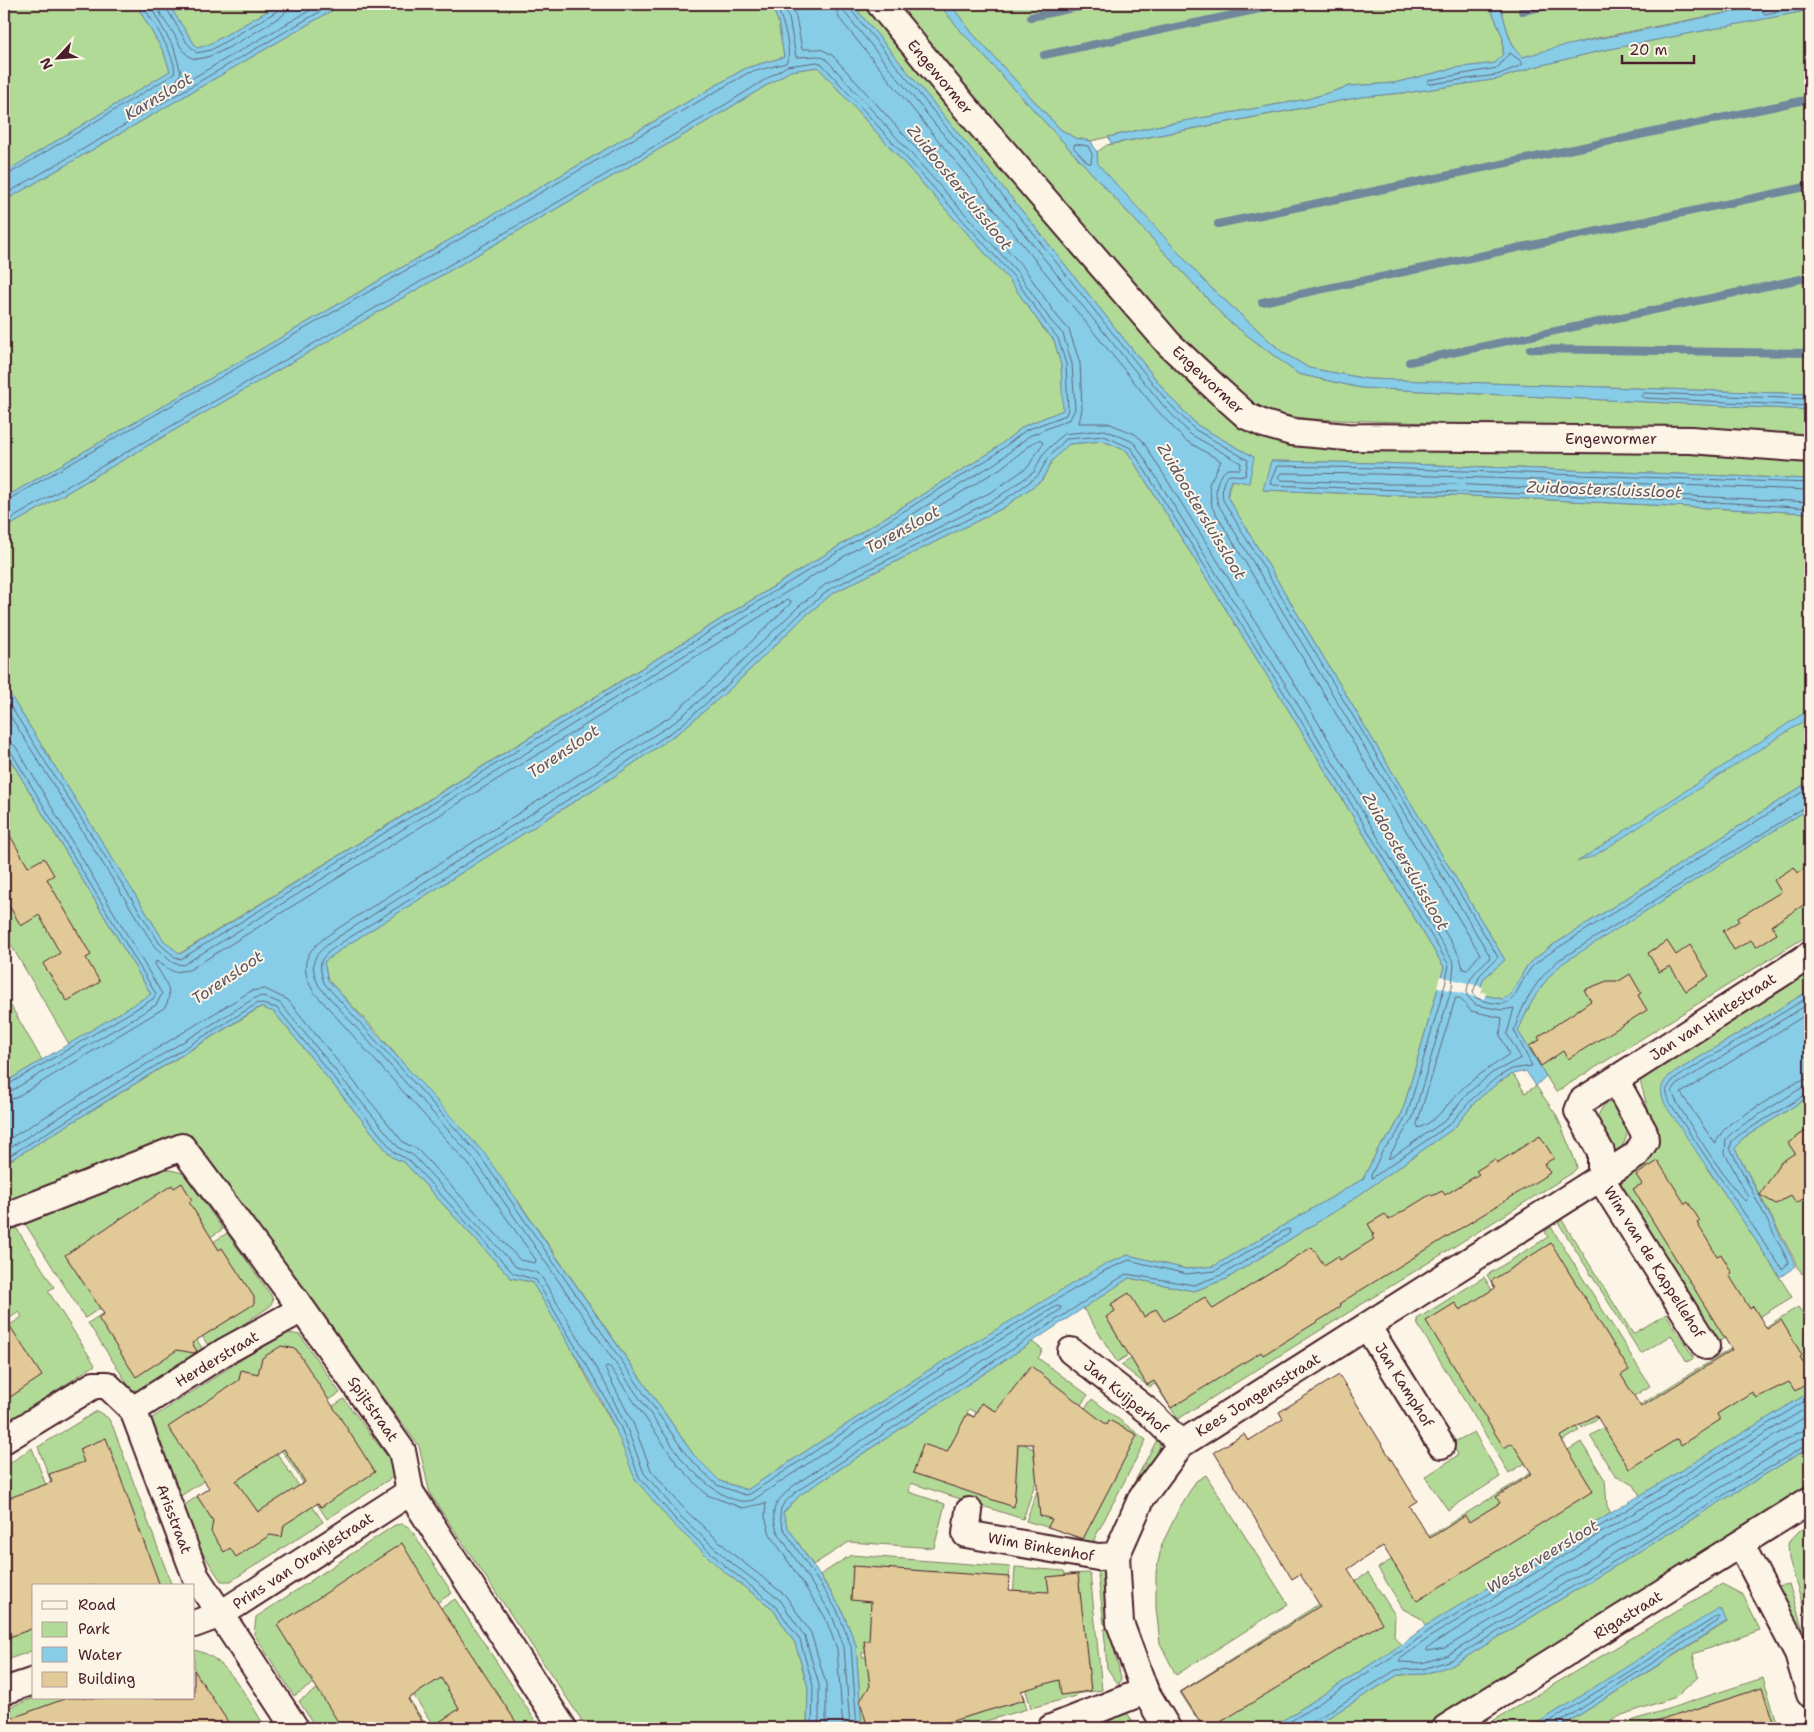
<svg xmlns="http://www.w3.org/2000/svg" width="1814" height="1732" font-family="'Shantell Sans',sans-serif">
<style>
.green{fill:#b2da97;stroke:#7e7c61}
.water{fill:#87cde8;stroke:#6f879c;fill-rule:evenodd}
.pier{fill:#fcf5e5}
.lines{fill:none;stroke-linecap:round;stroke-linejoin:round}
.shore{stroke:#626577;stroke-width:1}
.stream{stroke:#6f879c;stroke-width:8}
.building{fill:#e2c998;stroke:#4a1f2b;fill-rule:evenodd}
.street-casing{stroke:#4a1f2b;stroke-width:30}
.street{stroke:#fcf5e5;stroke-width:26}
.labels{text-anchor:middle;stroke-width:4;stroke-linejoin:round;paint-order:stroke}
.street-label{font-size:15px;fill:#4a1f2b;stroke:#fcf5e5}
.water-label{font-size:16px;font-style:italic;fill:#5c5364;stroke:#fcf5e5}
</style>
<rect width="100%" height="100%" fill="#fcf5e5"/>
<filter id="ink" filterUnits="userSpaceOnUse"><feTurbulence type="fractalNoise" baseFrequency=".02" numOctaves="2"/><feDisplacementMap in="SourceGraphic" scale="10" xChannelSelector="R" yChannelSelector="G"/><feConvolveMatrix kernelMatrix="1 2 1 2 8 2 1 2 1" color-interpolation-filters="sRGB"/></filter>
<g filter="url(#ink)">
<path class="green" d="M4,4H136L164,53L170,71L4,173Z
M168,4H280L208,45L197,48Z
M343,4H771L778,21L784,57L746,68L4,498V201Z
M852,4H870L1163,356L1202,397L1244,422L1374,446L1667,453L1810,462V479L1380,463L1271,461L1264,490L1390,495H1451L1810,513V781L1550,947L1528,964L1511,994L1503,999L1478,994L1484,978L1505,960L1228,498C1227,479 1241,470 1254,457L1197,425L1170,397L1036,228Z
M894,4H939L960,30L1227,320L1298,374L1361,388L1810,410V439L1676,431L1309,419L1273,413L1252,402L1219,379L1163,325Z
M950,4H1489L1503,38V54L1496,63L1455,68L1394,83L1350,86L1308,99L1156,126L1091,141L1075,138L1060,129L973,34Z
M1500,4H1771L1597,38L1523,57C1509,47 1505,20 1500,4Z
M1810,10V394L1368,379L1309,368L1282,352L1208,285L1097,164V152L1107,145L1361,97L1412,92L1498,79L1534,67L1600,51Z
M818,67L1010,281L1043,328L1054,340L1061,365L1064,410L1024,426L991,452L179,954L164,941L7,690L4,692V529L718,115L790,71Z
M1103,441L1127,451L1283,701L1444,967L1402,1113L1391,1134L1379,1147L1363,1179L1214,1266L1186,1269L1128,1255L1104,1265L929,1370L747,1490L720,1481L693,1454L516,1198L376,1031L328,980L324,962L344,947L624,770L682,730L731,688L804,617L833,593L1003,508L1042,480L1052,461L1069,444Z
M4,749L151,994L69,1044L4,933Z
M1810,808V934L1556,1092L1518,1031C1530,1003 1540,984 1562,963Z
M1810,969V990L1669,1076L1708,1170L1739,1214L1792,1297L1715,1344L1618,1185C1661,1154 1653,1123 1639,1078Z
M4,994L42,1060L4,1083Z
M261,1007L274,1012L392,1157L405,1163L511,1278L532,1282L564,1335L616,1430L722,1570L772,1608L795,1643L808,1687L807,1728H587L430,1494L419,1446L193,1145L4,1205V1164Z
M1513,1074L1525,1093L1536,1086L1557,1116L1576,1163L1577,1168L1572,1173L1178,1419L1155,1384L1149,1387L1121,1365L1188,1323L1186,1319L1117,1362L1083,1308L1129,1278L1194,1291L1226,1279L1345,1205L1454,1128L1476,1101L1499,1082Z
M1810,1096V1268L1802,1274L1735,1149L1736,1144L1742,1139Z
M1617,1102C1628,1124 1632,1129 1620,1151L1612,1152C1600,1132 1589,1123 1606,1103Z
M166,1169L183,1173L223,1229L85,1318L24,1222Z
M1562,1220L1633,1334L1666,1314L1694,1358L1687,1362L1671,1335L1641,1354L1558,1222Z
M15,1226L54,1287L48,1291L95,1365L4,1425V1329L22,1317L19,1312L4,1322V1234Z
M1551,1227L1650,1386L1582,1428L1487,1275L1548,1237L1545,1231Z
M227,1233L271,1295L273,1301L269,1307L209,1347L163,1275Z
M1484,1277L1579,1431L1509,1473L1418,1325L1417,1319Z
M157,1278L204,1351L141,1392L131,1389L88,1323Z
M1798,1307L1810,1323V1392L1640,1496L1634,1485L1615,1476L1590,1436Z
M284,1332L300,1335L340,1393L179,1497L152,1418Z
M1032,1342L1043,1350L1038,1358L1088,1395L1060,1433L1050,1452L969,1409L967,1413L1048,1457L1038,1475L1023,1519L911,1483L909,1492L945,1504L934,1548L849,1542L813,1565L787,1526L783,1513L800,1495Z
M344,1399L390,1460L393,1477L327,1519L277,1443Z
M1092,1399L1146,1440L1091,1545L1065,1532L1026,1521L1043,1475L1059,1442Z
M97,1411L108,1418L113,1427L172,1586H90L38,1447Z
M1474,1432L1500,1477L1448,1510L1425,1477L1458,1455L1452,1443Z
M1158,1438C1165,1459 1144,1480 1133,1497L1128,1494Z
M1581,1442L1605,1480L1607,1506L1611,1513L1427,1626L1422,1619L1403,1609L1378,1568Z
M272,1446L323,1522L231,1581H221L194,1540L183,1506Z
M1810,1447V1487L1424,1728H1311L1398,1675L1424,1674L1453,1665Z
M32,1448L68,1544L4,1567V1467Z
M1206,1475L1288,1604L1176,1675L1160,1643L1156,1608V1572L1162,1544L1180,1507L1196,1481Z
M403,1524L410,1528L452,1593L294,1696L254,1634L256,1617L395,1525Z
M1810,1524V1629L1789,1559L1788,1543L1799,1531Z
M70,1550L34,1586V1650L4,1661V1575Z
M851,1555L1010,1567L1007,1615L1010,1637L862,1653V1657L1010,1642L1013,1662L1027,1709L962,1728H862L856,1645L841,1608L820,1575Z
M1015,1567L1064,1571L1065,1574L1090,1573L1102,1690L1076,1694V1696L1031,1708L1017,1660L1012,1615Z
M1097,1567L1104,1572L1109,1623L1104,1624Z
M1368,1573L1395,1615L1394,1636L1401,1645L1271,1728H1203L1180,1692Z
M1722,1584L1743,1595L1760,1630L1693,1654L1698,1677L1676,1697L1622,1715L1598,1728H1559L1727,1622L1720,1609L1530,1728H1481Z
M1789,1584L1810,1653L1777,1586Z
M455,1599L540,1728H435L382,1647Z
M1109,1628L1121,1678L1119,1686L1107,1668L1104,1629Z
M194,1650C228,1656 248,1701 266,1728H4V1709L34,1698H194Z
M377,1650L428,1728H316L299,1701Z
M1763,1678L1779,1728H1627L1625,1723Z
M1126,1711L1136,1728H1099Z"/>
<path class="water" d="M136,4H168L197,48L208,45L280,4H343L4,201V173L170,71L164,53Z
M771,4H852L1036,228L1170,397L1197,425L1254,457L1249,483L1231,480L1228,487V498L1505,960L1484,978L1478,994L1503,999L1511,994L1528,964L1550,947L1810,781V808L1563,963C1540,984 1530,1003 1518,1031L1546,1076L1536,1086L1526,1071L1513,1074L1499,1082L1476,1101L1454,1128L1345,1205L1226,1279L1194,1291L1129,1278L800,1495L783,1513L787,1526L841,1608L856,1645L862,1728H807L808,1687L795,1643L772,1608L722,1570L672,1523L635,1479L616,1430L596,1390L532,1282L511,1278L405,1163L392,1157L274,1012L260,1007L4,1164V1083L151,994L4,749V692L7,690L164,941L180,954L991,452L1024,426L1063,410L1061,365L1054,340L1043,328L1010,281L818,67L790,71L718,115L4,529V498L746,68L784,57L778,21ZM1103,441L1127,451L1283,701L1444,967L1402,1113L1391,1134L1379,1147L1363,1179L1214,1266L1186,1269L1128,1255L1103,1265L929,1370L747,1490L720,1481L693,1454L484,1153L328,980L324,962L344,947L624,770L682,730L731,688L804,617L833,593L1003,508L1042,480L1052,461L1069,444Z
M939,4H950L973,34L1060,129L1075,138L1091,141L1097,152L1098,164L1208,285L1282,352L1309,368L1368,379L1810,394V410L1361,388L1298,374L1227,320L960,30Z
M1489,4H1500C1505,20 1509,48 1523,57L1558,47L1771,4H1810V10L1600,51L1534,67L1498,79L1412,92L1361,97L1111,144L1109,137L1156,126L1308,99L1350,86L1394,83L1455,68L1495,63L1503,54V38Z
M1271,461L1380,463L1810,479V513L1451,495H1390L1263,490Z
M1810,709V717L1594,856L1577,862Z
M1810,990V1096L1742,1139L1735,1149L1796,1266L1780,1277L1666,1106C1660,1094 1659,1086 1669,1076Z
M1810,1392V1447L1453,1665L1424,1674L1398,1675L1311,1728H1271L1401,1645L1427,1625Z
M1719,1608L1727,1621L1559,1728H1530Z"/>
<path class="pier" d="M1440,976L1483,987L1481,992L1486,993L1484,999L1437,987Z"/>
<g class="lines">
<path class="shore" d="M149,4L174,48L181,73L176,81L131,108L132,113L321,4
M158,4C158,14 168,25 174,34C178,42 184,55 192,58C209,65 265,25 282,16L286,11L288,4
M164,4L187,43L197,53L211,50L279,10L282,4
M791,4L796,17L802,49H821L832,55L1024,268L1057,316L1069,330L1080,363L1082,409L1079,423H1108L1135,434L1142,440L1299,691L1460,957L1463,969L1467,970L1480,954L1212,507L1209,484L1221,461L1185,440L1156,409L839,18L835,4
M842,4L845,13L1162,404L1190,434L1241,463L1240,469H1228C1216,475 1214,492 1218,504L1490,956L1489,959C1478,968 1466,979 1467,996L1476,1005L1502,1010L1514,1008L1507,1034L1521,1058L1492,1073L1468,1093L1446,1120L1391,1158H1388L1413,1117L1452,987L1454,963L1292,695L1136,445L1131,441L1105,430L1063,434L1043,454L1034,472L997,498L826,584L797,608L723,680L675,722L338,937C317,952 306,959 319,986L475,1160L683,1461C698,1476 728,1508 753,1500L935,1379L1057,1306L1061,1307L1060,1310L793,1486C776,1502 769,1507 777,1531L831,1613L844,1647L850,1728
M848,4L850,9L1032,232L1166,400L1194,429L1248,460L1245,476C1241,476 1237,475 1232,475C1221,475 1222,493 1223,500L1498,957L1480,975L1473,992L1476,998C1519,1014 1511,994 1531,968C1536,962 1546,956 1553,951L1810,787
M1766,4L1763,12L1765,14L1810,6
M1510,53L1522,62V65L1497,75L1430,84L1427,83L1429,80L1497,68Z
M1075,144L1088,146L1092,154L1091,163H1088L1074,148Z
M4,177L174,74C179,60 150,18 142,4
M4,195L333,4
M1810,399L1644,393L1641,396L1644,398L1810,406
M1040,440L1043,443L1028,467L993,491L882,548L879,547V543L1001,468L1033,443Z
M1810,483L1379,468L1277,466L1270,483L1273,485C1452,493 1631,495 1810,508
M1810,490L1379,474L1281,473L1278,477L1281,480L1390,484H1452L1810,502
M4,502L748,73L786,63C794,52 781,16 776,4
M4,523L715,111L787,66L817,62L822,64L1014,277L1047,325L1058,338L1066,364L1068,409L1066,415L1026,430L993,456L181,959L176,958L160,944L4,696
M4,706L155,947L173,963L183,965L997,462L1029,436L1070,419L1075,409L1072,364L1063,334L1051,321L1018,273L826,59L819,56L796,57L789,18L783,4
M4,741L11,742L16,747L162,994L156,1005L11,1091L4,1093
M4,747L10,750L156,994L153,999L4,1087
M1810,996L1673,1080L1666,1090L1670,1104L1782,1269L1789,1263L1730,1148L1732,1141L1739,1135L1810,1092
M1456,998H1460L1471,1011L1502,1018L1500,1035L1509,1054C1495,1065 1479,1074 1465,1086C1449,1101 1439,1120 1419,1128L1417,1125Z
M1810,1003L1676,1085L1672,1091C1674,1104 1734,1192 1745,1201L1748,1197L1725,1153L1726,1139L1735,1130L1803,1087L1810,1086
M1810,1012L1681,1093L1715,1144L1722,1132L1731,1123L1799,1081L1810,1078
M4,1101L15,1098L164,1008C176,993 163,978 155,964L156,961L174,972L189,970L787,600L791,601L790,604L718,674L671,716L334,931C310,948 296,960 313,991L469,1165L536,1260L535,1263L520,1260L418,1150L403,1142L288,1000L265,989L251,991L4,1142
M4,1151L255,998L263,996L280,1003L399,1148L413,1155L516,1267L535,1272L541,1276L606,1385L626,1426L644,1473L680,1516L729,1561L780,1600L805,1637L819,1685V1728
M4,1159L258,1003L277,1008L395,1153L409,1160L513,1273L536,1280L600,1388L621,1428L639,1477L676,1520L725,1566L775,1605L800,1640L813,1686L812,1728
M1810,1406L1433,1635L1400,1659L1399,1662L1422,1663L1448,1655L1802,1438L1810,1437
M1810,1414L1437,1641L1427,1649V1651L1445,1648L1799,1432L1810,1429
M826,1728V1684L811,1633L785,1595L734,1555L685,1510L651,1470L633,1423L605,1369L606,1366L610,1367L678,1465L707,1495L743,1508L766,1503L765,1517L770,1534L825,1617L837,1649L843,1728
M857,1728L851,1646L837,1610L783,1528C776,1507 782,1505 797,1491L1126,1274L1194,1285L1224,1274L1289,1234L1290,1230L1287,1229L1215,1271L1186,1274L1129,1260L1106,1270L932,1374L750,1494L745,1495L717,1485L688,1457L480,1156L324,983C316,958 322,957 341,943L621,766L679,727L727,685L801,613L830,589L1000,503L1038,476L1048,458L1066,439L1104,436L1131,448L1287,698L1449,965L1445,985L1407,1115L1395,1137L1383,1150L1371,1175L1372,1178L1450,1124L1473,1098L1496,1078L1512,1069L1532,1066L1514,1030C1524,1001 1536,980 1559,960L1810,804
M1280,1728L1403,1650L1430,1630L1810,1398
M1309,1728L1312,1722L1396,1670L1423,1669L1451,1660L1810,1443
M1539,1728L1716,1617H1719L1718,1621L1560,1722L1558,1728"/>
<path class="stream" d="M1522,11L1557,4
M1031,17L1092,4
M1044,55L1284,4
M1218,224L1810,99
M1262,302L1810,186
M1530,349L1810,353
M1409,362L1810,277"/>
</g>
<path class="building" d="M4,825L28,867L44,858L54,875L47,879L91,955L86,958L100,982L67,1001L43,964L60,953L39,915L21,926L4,897Z
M1810,865V901L1772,925L1777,934L1756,947L1751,940L1734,950L1723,931L1739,921L1738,918L1781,892L1774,880L1794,867L1798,873Z
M1667,941L1676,955L1690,945L1709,976L1686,991L1670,966L1659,972L1648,953Z
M1630,974L1641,993L1638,995L1647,1010L1568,1059L1563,1051L1541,1066L1529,1046L1540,1040L1538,1037L1591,1001L1584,990L1607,981H1619Z
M1810,1128V1195L1796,1203L1791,1195L1776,1204L1760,1195L1780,1163L1795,1153L1788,1143Z
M1540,1136L1554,1158L1544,1164L1550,1173L1345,1300L1339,1304L1341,1306L1328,1315L1263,1355L1261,1352L1171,1408L1154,1381L1147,1385L1106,1317L1115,1311L1111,1304L1129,1293L1144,1317L1156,1309L1164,1321L1205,1297L1213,1309L1312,1247L1324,1265L1338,1256L1340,1260L1374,1239L1372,1236L1374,1234L1368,1224L1385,1214L1389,1220L1431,1194L1432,1196L1442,1191L1445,1195L1479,1174L1476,1171L1495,1159L1497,1163Z
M1658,1161L1685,1204L1688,1202L1700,1221L1697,1223L1717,1256L1721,1254L1727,1264L1732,1273L1729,1275L1750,1309L1753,1306L1767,1329L1781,1320L1802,1355L1800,1357L1810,1373V1382L1795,1391L1789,1382L1756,1398L1752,1392L1717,1414L1720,1420L1681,1445L1677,1439L1629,1469L1596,1415L1560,1437L1593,1491L1417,1601L1383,1546L1348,1569L1382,1623L1211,1728H1204L1181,1692L1320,1606L1300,1574L1292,1579L1214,1452L1244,1434L1248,1441L1283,1419L1279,1412L1339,1375L1417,1501L1409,1506L1430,1538L1465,1516L1469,1522L1500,1503L1496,1497L1532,1474L1512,1443L1504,1448L1426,1321L1455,1303L1460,1310L1495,1288L1491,1281L1551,1243L1629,1370L1621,1375L1641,1407L1732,1350L1633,1189L1642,1184L1636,1175Z
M182,1183L192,1200L189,1202L219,1250L222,1248L254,1297V1304L192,1343L197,1351L194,1353L177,1350L136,1377L98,1318L104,1314L65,1255L172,1185L174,1188Z
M4,1317L42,1376L4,1401Z
M281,1346L296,1349L375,1472L321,1507L318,1503L284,1525L282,1537L270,1535L236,1557L230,1548L224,1552L211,1532L213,1521L197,1496L209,1488L168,1427L239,1380L241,1370L258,1374L262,1358ZM284,1449L305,1482L258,1512L236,1481Z
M1031,1366L1107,1425L1109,1420L1137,1435L1083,1539L1048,1527L1052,1519L1040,1516L1033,1444H1018L1014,1507L913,1473L923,1444L947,1452L967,1414L974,1417L981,1403L996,1411Z
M106,1438L160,1586H34V1628L4,1639V1500L52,1482L49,1474L84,1462L79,1449Z
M402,1543L437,1602L520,1728H430L459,1709L441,1678L408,1699L426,1728H342L277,1625Z
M853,1566L1010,1577L1009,1590L1049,1592L1047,1577L1078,1574L1091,1691L1061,1695L1059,1680L1021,1691L1024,1700L928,1728H868L860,1701L870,1686L864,1641H869L871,1602L851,1600Z
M194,1670L232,1728H4V1721L67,1698H194Z
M1762,1688L1775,1728H1649V1724Z"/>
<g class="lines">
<defs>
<path id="street" d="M880,4L965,107L1169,344L1219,391L1247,416L1264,424L1292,432L1347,437L1691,440L1810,449
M1601,1179V1152L1578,1111L1582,1101L1810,955
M1601,1179L1706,1346
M4,1217L182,1147L302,1309L402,1451L410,1492L563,1728
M1367,1326L1441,1445
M1071,1351L1149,1412L1181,1444
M133,1410L224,1352L302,1309
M4,1440L94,1385H107L133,1410L196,1577L295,1728
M969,1511L966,1534L1098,1557L1116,1556
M1741,1545L1798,1654L1810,1694
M194,1624L221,1614L410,1492
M4,1691L34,1681
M1051,1728L1145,1691
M1167,1728L1145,1691L1120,1623L1116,1556L1142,1497L1181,1444L1636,1155L1645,1141L1644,1132L1615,1080
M1446,1728L1810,1500"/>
</defs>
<use href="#street" class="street-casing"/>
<use href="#street" class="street"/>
</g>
</g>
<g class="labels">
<g class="street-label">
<text transform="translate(940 77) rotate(50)" y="5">Engewormer</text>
<text transform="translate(1208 380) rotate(43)" y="5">Engewormer</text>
<text x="1611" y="444">Engewormer</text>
<text transform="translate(1713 1017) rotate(-33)" y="5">Jan van Hintestraat</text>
<text transform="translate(1654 1262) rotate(58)" y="5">Wim van de Kappellehof</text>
<text transform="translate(217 1359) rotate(-31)" y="5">Herderstraat</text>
<text transform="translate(1404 1385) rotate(58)" y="5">Jan Kamphof</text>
<text transform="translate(1258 1395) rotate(-32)" y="5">Kees Jongensstraat</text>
<text transform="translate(1126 1397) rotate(40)" y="5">Jan Kuijperhof</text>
<text transform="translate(373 1409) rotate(55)" y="5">Spijtstraat</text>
<text transform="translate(174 1519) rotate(69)" y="5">Arisstraat</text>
<text transform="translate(1041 1547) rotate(10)" y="5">Wim Binkenhof</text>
<text transform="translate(303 1561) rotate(-33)" y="5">Prins van Oranjestraat</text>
<text transform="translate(1628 1615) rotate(-32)" y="5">Rigastraat</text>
</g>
<g class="water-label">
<text transform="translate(158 96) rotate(-31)" y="6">Karnsloot</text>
<text transform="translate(960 187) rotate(51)" y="6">Zuidoostersluissloot</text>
<text transform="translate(1604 489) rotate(2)" y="6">Zuidoostersluissloot</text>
<text transform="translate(1202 511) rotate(59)" y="6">Zuidoostersluissloot</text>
<text transform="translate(902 529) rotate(-29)" y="6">Torensloot</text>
<text transform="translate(563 751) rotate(-34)" y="6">Torensloot</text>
<text transform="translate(1406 861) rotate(60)" y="6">Zuidoostersluissloot</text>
<text transform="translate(227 977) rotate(-34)" y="6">Torensloot</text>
<text transform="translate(1542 1556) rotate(-31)" y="6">Westerveersloot</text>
</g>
</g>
<rect width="1814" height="1732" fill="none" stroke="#fcf5e5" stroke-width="20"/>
<rect x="10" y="10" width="1794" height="1712" fill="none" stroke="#4a1f2b" stroke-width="2" filter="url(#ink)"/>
<rect x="32" y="1584" width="162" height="115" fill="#fcf5e5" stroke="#b59f9b"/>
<rect x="42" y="1601" width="25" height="8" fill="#fcf5e5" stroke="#b59f9b"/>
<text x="78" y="1610" font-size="15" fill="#4a1f2b">Road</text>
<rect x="42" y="1622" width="25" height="15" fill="#b2da97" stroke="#b59f9b"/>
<text x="78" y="1634" font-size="15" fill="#4a1f2b">Park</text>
<rect x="42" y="1647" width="25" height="15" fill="#87cde8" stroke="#b59f9b"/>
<text x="78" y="1660" font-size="15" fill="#4a1f2b">Water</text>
<rect x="42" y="1672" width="25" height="15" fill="#e2c998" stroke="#b59f9b"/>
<text x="78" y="1684" font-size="15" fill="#4a1f2b">Building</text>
<g transform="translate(58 58) rotate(244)" stroke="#fcf5e5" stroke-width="4" paint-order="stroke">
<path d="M0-4L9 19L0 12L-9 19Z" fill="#4a1f2b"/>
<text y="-8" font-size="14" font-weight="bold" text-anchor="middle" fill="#4a1f2b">N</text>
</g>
<path d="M1622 55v8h72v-8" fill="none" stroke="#4a1f2b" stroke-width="2.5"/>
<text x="1629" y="55" font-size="15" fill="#4a1f2b" stroke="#fcf5e5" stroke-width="4" paint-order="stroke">20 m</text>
</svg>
